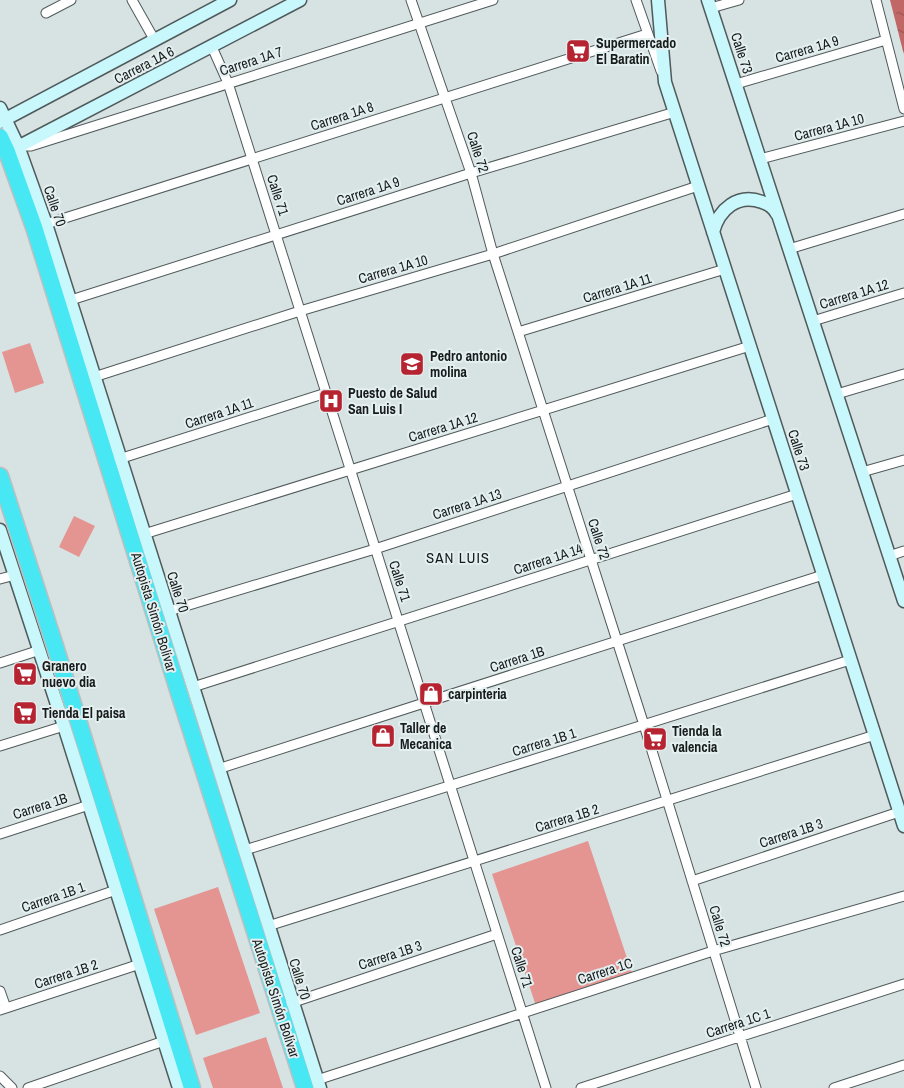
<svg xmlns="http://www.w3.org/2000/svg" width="904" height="1088" font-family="'Archivo Narrow',sans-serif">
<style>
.pitch{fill:#e49592}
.water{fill:url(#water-ripples)}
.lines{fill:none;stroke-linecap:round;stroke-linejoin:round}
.street-casing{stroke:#515a5b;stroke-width:11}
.secondary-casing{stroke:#515a5b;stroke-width:15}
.highway-casing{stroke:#bebfbf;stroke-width:19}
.street{stroke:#fff;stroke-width:9}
.secondary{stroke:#c8f8fc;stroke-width:12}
.highway{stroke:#47e8f4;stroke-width:16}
.labels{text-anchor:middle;stroke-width:4;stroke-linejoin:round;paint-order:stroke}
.poi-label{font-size:14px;font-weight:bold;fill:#171b1b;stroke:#e4eff0;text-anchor:start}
.street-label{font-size:14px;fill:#171b1b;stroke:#e4eff0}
.neighbourhood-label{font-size:15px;letter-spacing:1px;fill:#171b1b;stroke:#e4eff0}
</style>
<defs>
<pattern id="water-ripples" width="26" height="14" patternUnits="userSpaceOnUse" patternTransform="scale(1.25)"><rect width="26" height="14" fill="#c16765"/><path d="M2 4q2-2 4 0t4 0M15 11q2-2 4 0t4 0" fill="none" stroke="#9c5452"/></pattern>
</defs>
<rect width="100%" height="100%" fill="#d7e2e3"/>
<path class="pitch" d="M30,343L44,383L15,393L2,352Z
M74,516L95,526L79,557L59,547Z
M588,841L632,973L536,1006L492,874Z
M218,887L260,1013L196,1035L154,909Z
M266,1037L283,1088H213L203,1058Z"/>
<path class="water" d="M890,0H904V54L903,51Z"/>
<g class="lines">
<defs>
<path id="street" d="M132,0L154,39
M411,0L471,173L493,254L644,725L756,1088
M636,0L661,71
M876,0L904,109
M711,8L739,0
M46,13L71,0
M212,47L228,83L546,1088
M736,84L886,40
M26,146H31L493,0
M760,159L904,121
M46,224L647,34
M789,249L904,214
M71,300L471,173L675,112
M813,321L904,293
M518,332L725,269
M94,377L300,311L493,254L698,186
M837,394L904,374
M116,460L326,393
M862,472L904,460
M144,534L750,346
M889,556L904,551
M0,579L15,575
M169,611L375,549L773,419
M0,663L40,650
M193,687L797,494
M0,746L64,726
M218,769L823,575
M0,834L89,805
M245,850L850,660
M692,881L899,812
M268,926L875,735
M0,930L116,890
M0,991L6,1008
M291,1003L497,934
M0,1010L140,964
M0,1076L12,1088
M317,1080L713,951L904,896
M28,1088L164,1041
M581,1088L904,984
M834,1088L904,1065"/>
<path id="secondary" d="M658,0L665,82L904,826
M708,0L904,601
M0,108L18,146L46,224C139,512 228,800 320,1088
M0,122L230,0
M12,150L300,0
M713,232C719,209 738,193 762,202C769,204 774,208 777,214
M0,530L64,726L179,1088"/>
<path id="highway" d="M0,137L7,152L34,227L179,693L305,1088
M0,476L55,646L192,1088"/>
</defs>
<use href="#street" class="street-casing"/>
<use href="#secondary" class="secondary-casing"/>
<use href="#highway" class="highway-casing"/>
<use href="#street" class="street"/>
<use href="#secondary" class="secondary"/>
<use href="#highway" class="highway"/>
</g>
<defs>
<symbol id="supermarket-square" viewBox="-11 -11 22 22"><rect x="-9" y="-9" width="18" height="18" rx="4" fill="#b62432" stroke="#e4eff0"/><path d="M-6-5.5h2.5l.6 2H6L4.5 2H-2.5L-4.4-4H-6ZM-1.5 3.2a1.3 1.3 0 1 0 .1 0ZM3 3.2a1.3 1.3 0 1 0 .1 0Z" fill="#fff"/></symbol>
<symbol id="university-square" viewBox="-11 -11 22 22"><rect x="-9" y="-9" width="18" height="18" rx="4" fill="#b62432" stroke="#e4eff0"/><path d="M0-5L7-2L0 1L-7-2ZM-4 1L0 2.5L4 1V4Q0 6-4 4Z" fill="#fff"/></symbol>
<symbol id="hospital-square" viewBox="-11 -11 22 22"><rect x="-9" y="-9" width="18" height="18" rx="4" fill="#b62432" stroke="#e4eff0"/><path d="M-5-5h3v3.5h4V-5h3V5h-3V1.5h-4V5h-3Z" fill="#fff"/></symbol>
<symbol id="shop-square" viewBox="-11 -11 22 22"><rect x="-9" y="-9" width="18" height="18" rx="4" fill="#b62432" stroke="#e4eff0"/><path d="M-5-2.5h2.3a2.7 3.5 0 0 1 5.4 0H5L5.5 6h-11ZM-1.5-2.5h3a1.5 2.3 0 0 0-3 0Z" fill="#fff"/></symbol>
</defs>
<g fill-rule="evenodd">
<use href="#supermarket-square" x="564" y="37" width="28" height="28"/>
<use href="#university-square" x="398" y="350" width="28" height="28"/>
<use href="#hospital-square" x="317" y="387" width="28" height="28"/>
<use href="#supermarket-square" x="11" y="660" width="28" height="28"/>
<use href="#shop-square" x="417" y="680" width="28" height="28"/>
<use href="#supermarket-square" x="11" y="699" width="28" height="28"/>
<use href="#shop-square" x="369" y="722" width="28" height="28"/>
<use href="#supermarket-square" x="641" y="725" width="28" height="28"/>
</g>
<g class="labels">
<g class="poi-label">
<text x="596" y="48">Supermercado<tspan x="596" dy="16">El Baratin</tspan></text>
<text x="430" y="361">Pedro antonio<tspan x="430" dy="16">molina</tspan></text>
<text x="348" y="398">Puesto de Salud<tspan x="348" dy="16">San Luis I</tspan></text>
<text x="42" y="671">Granero<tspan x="42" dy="16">nuevo dia</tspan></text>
<text x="448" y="699">carpinteria</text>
<text x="42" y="718">Tienda El paisa</text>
<text x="400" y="733">Taller de<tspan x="400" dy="16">Mecanica</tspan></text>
<text x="672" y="736">Tienda la<tspan x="672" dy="16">valencia</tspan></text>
</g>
<g class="street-label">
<text transform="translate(807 49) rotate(-16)" y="5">Carrera 1A 9</text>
<text transform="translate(742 53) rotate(72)" y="5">Calle 73</text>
<text transform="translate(251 61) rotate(-18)" y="5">Carrera 1A 7</text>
<text transform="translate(144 65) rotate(-27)" y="5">Carrera 1A 6</text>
<text transform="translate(342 116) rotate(-18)" y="5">Carrera 1A 8</text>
<text transform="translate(829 127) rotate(-15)" y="5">Carrera 1A 10</text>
<text transform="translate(478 152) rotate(72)" y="5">Calle 72</text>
<text transform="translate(368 191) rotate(-18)" y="5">Carrera 1A 9</text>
<text transform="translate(278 195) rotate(72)" y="5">Calle 71</text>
<text transform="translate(55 206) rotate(71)" y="5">Calle 70</text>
<text transform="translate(393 269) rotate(-16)" y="5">Carrera 1A 10</text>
<text transform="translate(617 288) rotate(-17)" y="5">Carrera 1A 11</text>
<text transform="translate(854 294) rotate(-17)" y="5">Carrera 1A 12</text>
<text transform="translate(219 413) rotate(-18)" y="5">Carrera 1A 11</text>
<text transform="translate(443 427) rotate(-17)" y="5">Carrera 1A 12</text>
<text transform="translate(799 450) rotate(72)" y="5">Calle 73</text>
<text transform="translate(467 504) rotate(-18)" y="5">Carrera 1A 13</text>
<text transform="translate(599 539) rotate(72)" y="5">Calle 72</text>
<text transform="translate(548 559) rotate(-18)" y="5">Carrera 1A 14</text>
<text transform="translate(400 581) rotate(72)" y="5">Calle 71</text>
<text transform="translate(178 592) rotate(72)" y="5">Calle 70</text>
<text transform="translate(154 612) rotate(73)" y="5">Autopista Simón Bolívar</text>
<text transform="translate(517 659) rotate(-18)" y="5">Carrera 1B</text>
<text transform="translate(544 742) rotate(-17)" y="5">Carrera 1B 1</text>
<text transform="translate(40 806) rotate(-18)" y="5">Carrera 1B</text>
<text transform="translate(567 818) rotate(-17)" y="5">Carrera 1B 2</text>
<text transform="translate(791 833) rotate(-18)" y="5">Carrera 1B 3</text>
<text transform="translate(53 897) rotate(-19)" y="5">Carrera 1B 1</text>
<text transform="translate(720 926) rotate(73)" y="5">Calle 72</text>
<text transform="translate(390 955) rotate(-18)" y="5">Carrera 1B 3</text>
<text transform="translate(522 967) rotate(72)" y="5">Calle 71</text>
<text transform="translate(605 971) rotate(-18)" y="5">Carrera 1C</text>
<text transform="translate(66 974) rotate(-18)" y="5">Carrera 1B 2</text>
<text transform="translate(300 979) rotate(73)" y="5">Calle 70</text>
<text transform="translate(276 998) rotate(72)" y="5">Autopista Simón Bolívar</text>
<text transform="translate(738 1023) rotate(-18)" y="5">Carrera 1C 1</text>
</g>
<g class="neighbourhood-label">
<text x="458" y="563">SAN LUIS</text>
</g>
</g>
</svg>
